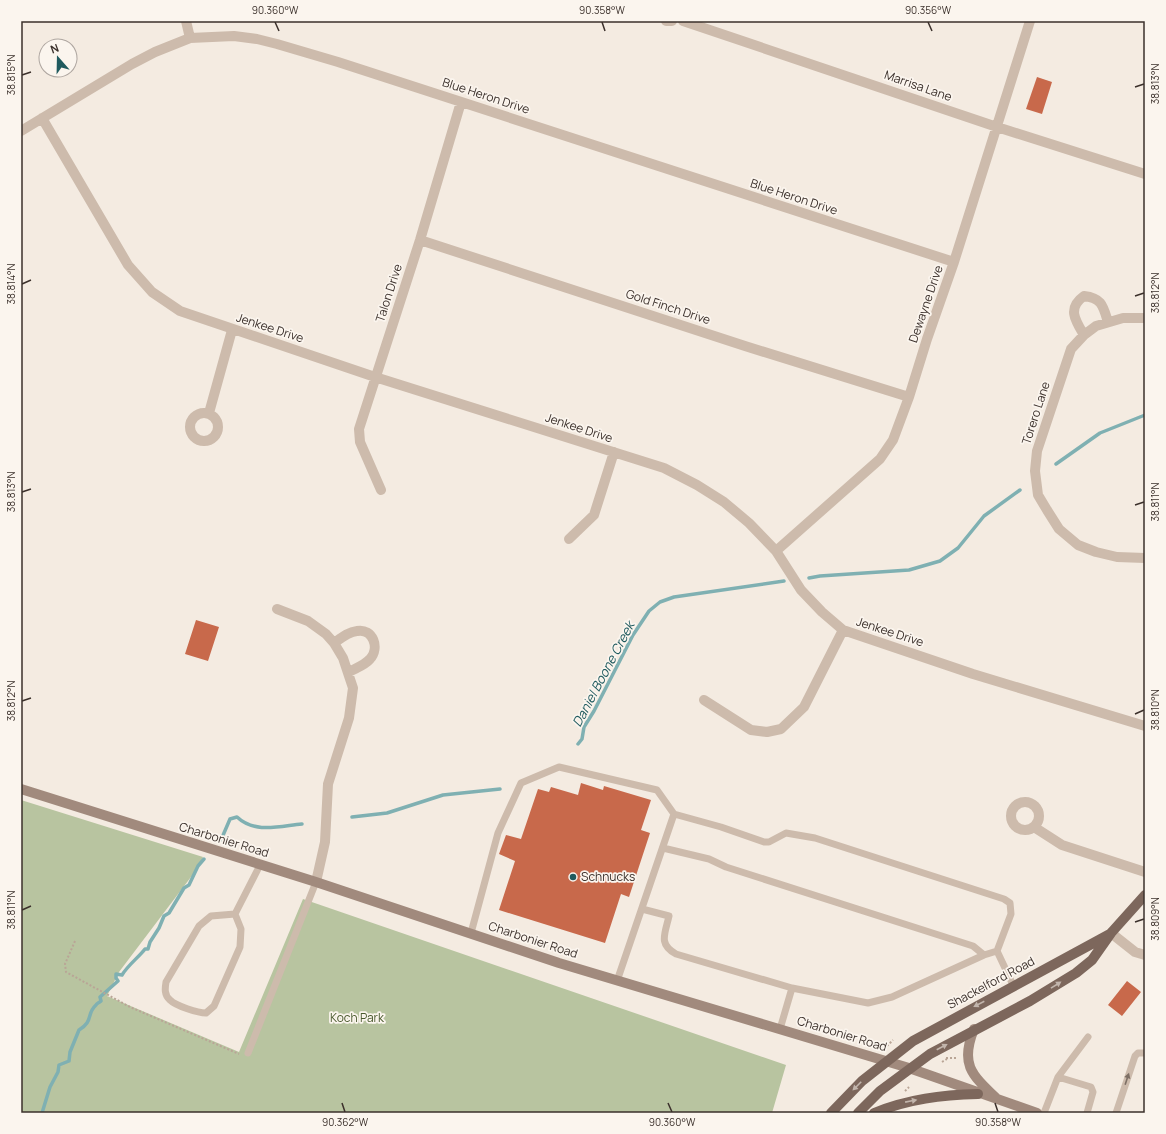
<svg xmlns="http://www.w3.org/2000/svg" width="1166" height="1134" font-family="Manrope,sans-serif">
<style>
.green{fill:#b8c4a0}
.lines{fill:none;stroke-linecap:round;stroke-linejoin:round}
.stream{stroke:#7fb0b2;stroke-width:3.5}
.building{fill:#c8694b}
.path{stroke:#b9a596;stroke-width:2;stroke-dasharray:2 2;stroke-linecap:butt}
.service{stroke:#cdbbac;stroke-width:7}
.minor{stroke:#cdbbac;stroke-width:10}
.secondary{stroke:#a18a7d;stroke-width:10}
.primary{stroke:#7d675c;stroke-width:10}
.oneway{fill:#c2b5ac}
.oneway2{fill:#7d6f65}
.ticks{fill:none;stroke:#3b302b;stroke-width:1.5}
.poi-dot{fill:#1f5a5e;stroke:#fbf5ee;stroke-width:1.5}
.labels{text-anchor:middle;stroke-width:3.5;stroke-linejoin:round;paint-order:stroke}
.street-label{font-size:12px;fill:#3b302b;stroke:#fbf5ee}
.poi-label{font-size:12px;fill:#3b302b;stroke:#fbf5ee;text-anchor:start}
.park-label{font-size:12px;fill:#4a5a2e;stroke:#fbf5ee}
.water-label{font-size:13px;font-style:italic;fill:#1f5a5e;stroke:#fbf5ee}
.neatline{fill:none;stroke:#3b302b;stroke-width:1.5}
.ticks-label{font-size:10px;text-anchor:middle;fill:#3b302b}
</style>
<rect width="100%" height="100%" fill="#f4ebe1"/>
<path class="green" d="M21,800L203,857L197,869L119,972L107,996L239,1052L303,899L786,1065L772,1113H21Z"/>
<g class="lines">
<path class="stream" d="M1056,464L1100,433L1145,415
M809,578L820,576L909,570L940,561L958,548L984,516L1020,490
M578,744L582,739L584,727L594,711L633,635L649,611L660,602L674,597L784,581
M352,817L387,813L443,795L500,789
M221,840L230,819L237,817C255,834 280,826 302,824
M42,1113L50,1087L58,1072L59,1065L69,1061L70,1052L79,1030C94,1021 86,1014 96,1005C97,1003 99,1003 101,1001L100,997L118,981L116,978V974L122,975C128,965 139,957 145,949H148L150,942L159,928L164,916L169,913L184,888L189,885L198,866L204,859"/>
</g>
<path class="building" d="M1037,77L1052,82L1042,114L1026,109Z
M196,620L219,627L208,661L185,654Z
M581,783L603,790L604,786L651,800L641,830L650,833L629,897L621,894L605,943L499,910L515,861L499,854L506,835L521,839L538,789L549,792L551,787L578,795Z
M1127,981L1141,992L1122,1016L1108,1005Z"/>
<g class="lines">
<path class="path" d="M75,941L65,964L66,972L130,1007L239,1054
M887,1046L893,1040
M946,1058H957
M942,1062L947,1059
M905,1091L909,1087"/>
<path class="service" d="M674,814L721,827L764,842H769L786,833L815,838L1004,899L1010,903L1011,914L997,951L1014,987
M663,848L709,859L726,867L973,946L984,955
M642,909L669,916C665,934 658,944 676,954L792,988L868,1003L892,997L984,955L997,951
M235,914L211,916L199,926L166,982C165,988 164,995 170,1000C176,1006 198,1013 206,1013L214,1006L240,947L241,929L235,914L260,865
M471,933L498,833L521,783L559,767L657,790L674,814L617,981
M780,1029L792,988
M248,1053L316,882
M1058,1077L1088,1037
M1044,1113L1058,1077L1091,1087L1093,1092L1087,1113
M1116,1113L1135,1056L1138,1053H1145"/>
<path class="minor" d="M186,21L190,38
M666,21H672
M683,21L997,127L1145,174
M42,118L128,265L152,292L180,311L375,377L664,468L697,485L724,502L749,523L776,551L801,590L822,612L843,630L973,674L1145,726
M21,131L132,64L155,52L190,38L234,36L257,39L277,44L338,62L954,262
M420,240L745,346L909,397
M1145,318H1123L1096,326L1084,335L1071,349L1037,451L1035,471L1038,495L1047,510L1059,529L1078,545L1096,552L1117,557L1145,558
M1084,335C1075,320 1067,308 1084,296C1102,298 1103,306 1108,322
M190 427a14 14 0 1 1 28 0a14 14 0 1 1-28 0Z
M209,413L232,330
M381,490L360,442L359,429L420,240L461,102
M569,539L594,515L614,452
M776,551L880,459L893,440L909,397L927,339L954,262L1030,21
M277,609L308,621L326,634L334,643L343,658L353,688L349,718L328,784L325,842L316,882
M334,643C341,638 348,632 357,631C373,628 380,648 370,659C365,665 356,668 349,672
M704,700L751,730L767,732L781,729L804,707L843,630
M1011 816a14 14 0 1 1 28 0a14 14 0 1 1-28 0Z
M1034,827L1062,845L1145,872
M1111,933L1135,952L1145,955"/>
<path class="secondary" d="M21,789L316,882L559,963L909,1068L1037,1113
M974,1029C960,1064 971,1074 996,1098"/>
<path class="primary" d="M831,1113L862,1081L913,1041L1110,934
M858,1113L880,1091L930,1054L1030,1001L1076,973L1092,960L1111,933L1145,895
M874,1113C908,1099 942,1095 978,1094"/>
</g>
<defs><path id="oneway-solid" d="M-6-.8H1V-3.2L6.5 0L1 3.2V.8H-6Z"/></defs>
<g class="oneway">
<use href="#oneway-solid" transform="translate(1056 985) rotate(-32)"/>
<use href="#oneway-solid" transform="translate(979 1004) rotate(153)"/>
<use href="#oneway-solid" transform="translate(942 1047) rotate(-28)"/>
<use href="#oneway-solid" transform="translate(857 1086) rotate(135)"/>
<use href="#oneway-solid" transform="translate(911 1101) rotate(-11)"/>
</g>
<use class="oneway2" href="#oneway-solid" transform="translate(1127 1079) rotate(-72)"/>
<path class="ticks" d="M275,22L279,31M602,22L605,31M928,22L932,31M22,75L31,72M1135,87L1144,84M22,284L31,280M1135,296L1144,293M22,492L31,489M1135,505L1144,502M22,701L31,698M1135,714L1144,710M22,910L31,906M1135,922L1144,919M342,1103L345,1112M668,1103L672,1112M995,1103L998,1112"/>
<circle class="poi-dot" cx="573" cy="877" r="4"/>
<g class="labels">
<g class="street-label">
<text transform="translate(918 86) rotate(19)" y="4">Marrisa Lane</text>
<text transform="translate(486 96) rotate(18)" y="4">Blue Heron Drive</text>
<text transform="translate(794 197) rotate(18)" y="4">Blue Heron Drive</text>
<text transform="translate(389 293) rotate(-72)" y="4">Talon Drive</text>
<text transform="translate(926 304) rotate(-71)" y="4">Dewayne Drive</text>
<text transform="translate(668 307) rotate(18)" y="4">Gold Finch Drive</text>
<text transform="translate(270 328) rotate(18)" y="4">Jenkee Drive</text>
<text transform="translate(1036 413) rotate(-72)" y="4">Torero Lane</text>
<text transform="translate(579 428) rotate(18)" y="4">Jenkee Drive</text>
<text transform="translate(890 632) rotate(18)" y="4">Jenkee Drive</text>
<text transform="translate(224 840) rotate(17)" y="4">Charbonier Road</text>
<text transform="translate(533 940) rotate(18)" y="4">Charbonier Road</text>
<text transform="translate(991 983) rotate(-28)" y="4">Shackelford Road</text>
<text transform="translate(842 1034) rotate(17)" y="4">Charbonier Road</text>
</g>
<g class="poi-label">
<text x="581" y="881">Schnucks</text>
</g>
<g class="park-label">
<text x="357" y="1022">Koch Park</text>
</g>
<g class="water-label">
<text transform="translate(603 674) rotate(-62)" y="5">Daniel Boone Creek</text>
</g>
</g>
<rect width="1166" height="1134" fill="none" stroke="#fbf5ee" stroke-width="44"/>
<g transform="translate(58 58) rotate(340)"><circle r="19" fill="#fbf5ee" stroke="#aea6a0"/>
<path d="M0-3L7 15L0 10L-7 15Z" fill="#1f5a5e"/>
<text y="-6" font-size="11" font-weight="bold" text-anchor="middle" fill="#3b302b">N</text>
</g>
<rect x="22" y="22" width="1122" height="1090" class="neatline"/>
<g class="ticks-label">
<text x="275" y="14">90.360°W</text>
<text x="602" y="14">90.358°W</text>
<text x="928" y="14">90.356°W</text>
<text transform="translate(11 75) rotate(-90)" y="4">38.815°N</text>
<text transform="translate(1155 84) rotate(-90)" y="4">38.813°N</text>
<text transform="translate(11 284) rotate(-90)" y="4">38.814°N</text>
<text transform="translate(1155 293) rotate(-90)" y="4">38.812°N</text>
<text transform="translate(11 492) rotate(-90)" y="4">38.813°N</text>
<text transform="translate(1155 502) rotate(-90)" y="4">38.811°N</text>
<text transform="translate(11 701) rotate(-90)" y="4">38.812°N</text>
<text transform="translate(1155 710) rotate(-90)" y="4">38.810°N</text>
<text transform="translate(11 910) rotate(-90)" y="4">38.811°N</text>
<text transform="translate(1155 919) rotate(-90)" y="4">38.809°N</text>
<text x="345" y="1126">90.362°W</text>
<text x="672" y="1126">90.360°W</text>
<text x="998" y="1126">90.358°W</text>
</g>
</svg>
